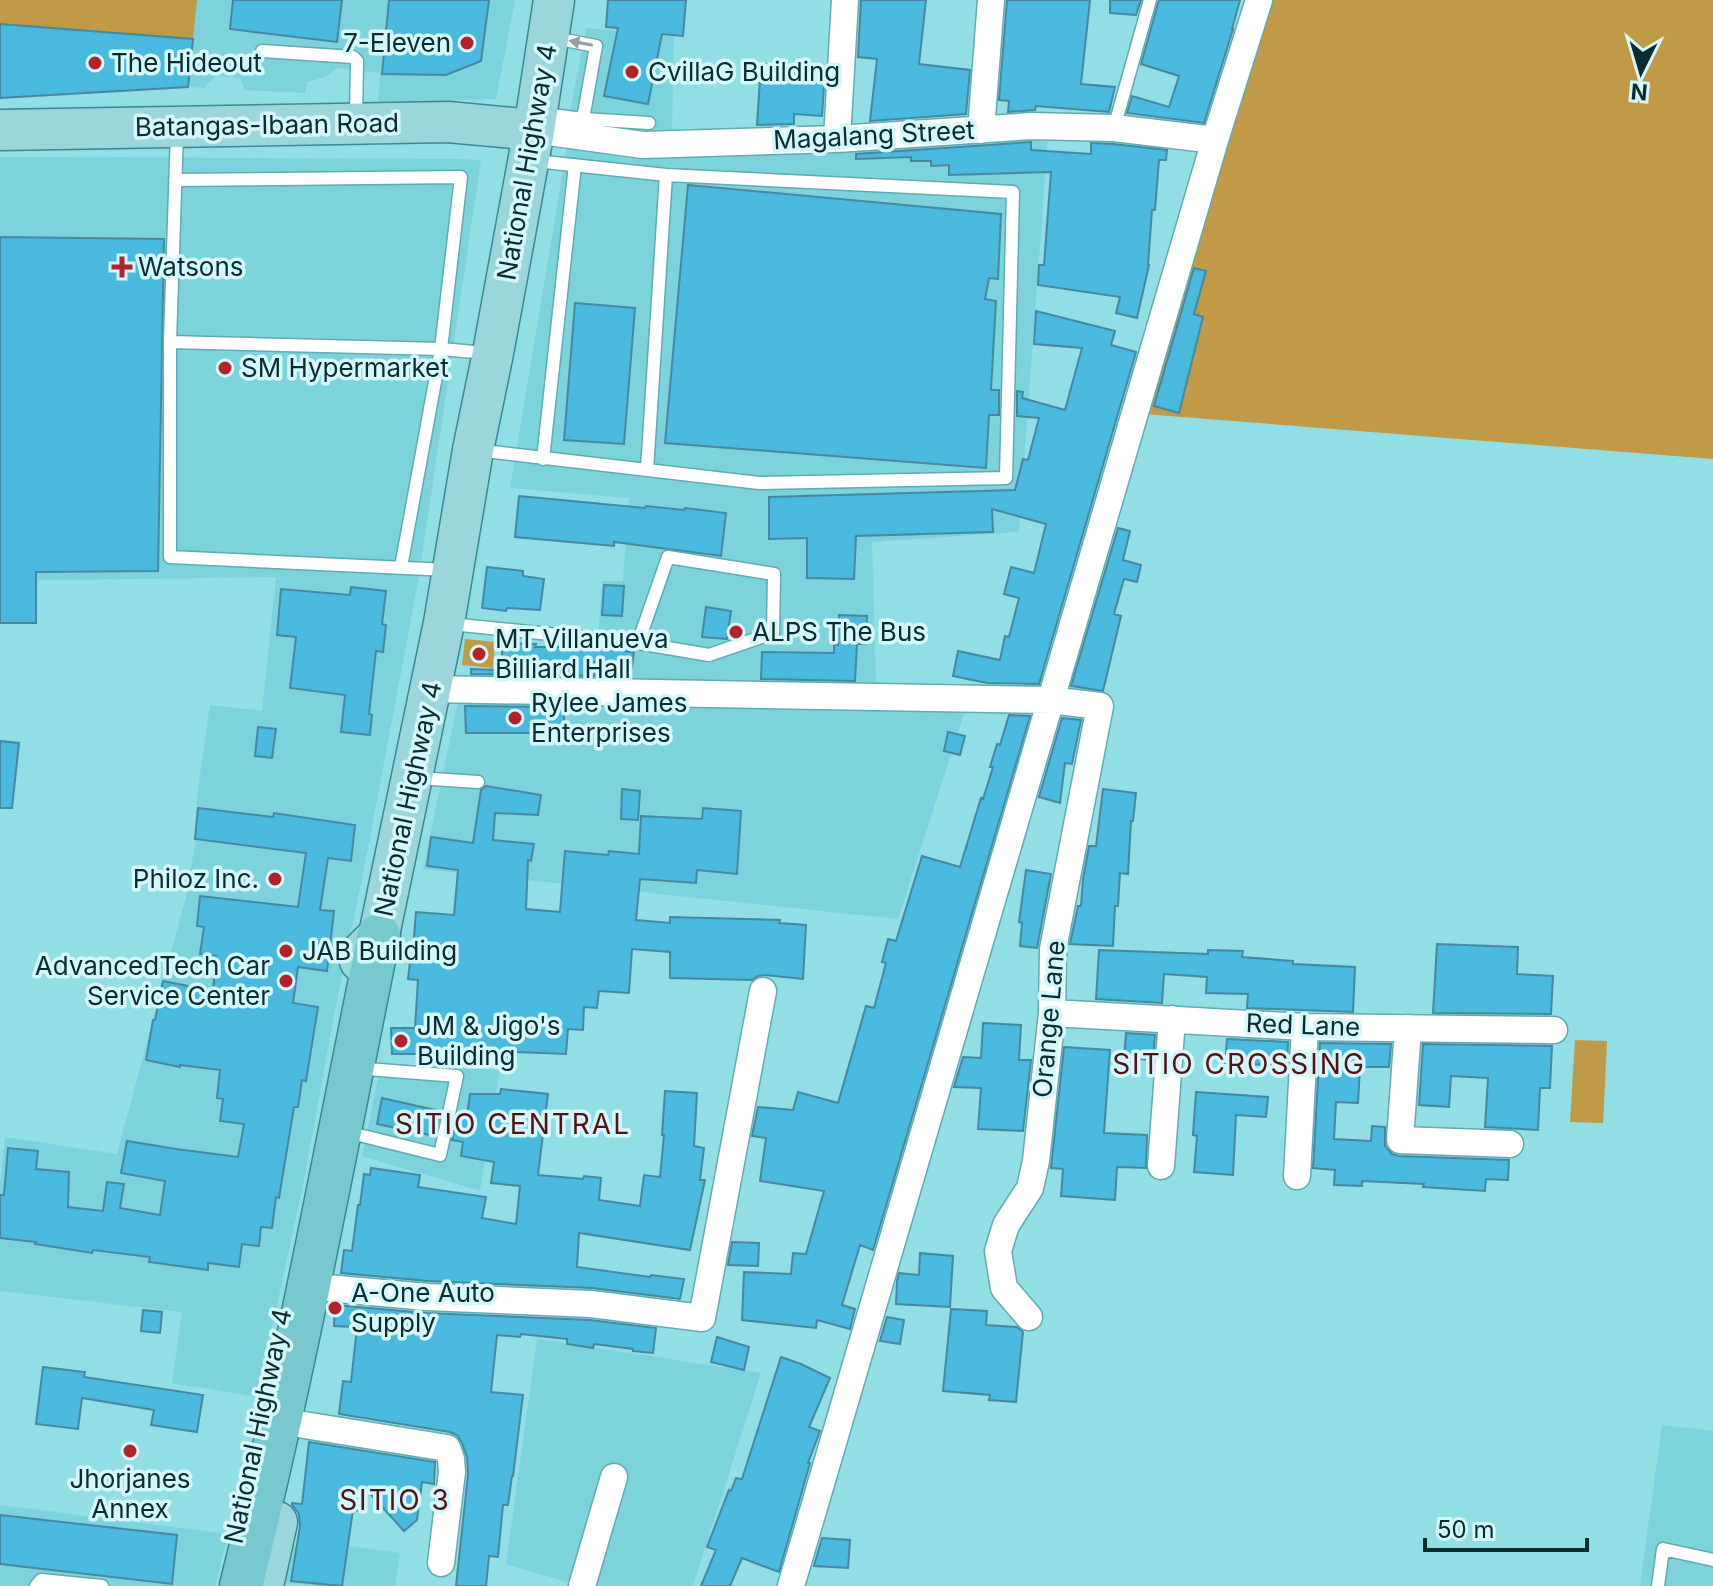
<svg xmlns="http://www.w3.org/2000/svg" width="1713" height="1586" font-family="Inter,sans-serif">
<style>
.built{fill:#7cd3db}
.green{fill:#c19a48}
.building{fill:#49b9de;stroke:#4788a0;stroke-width:2}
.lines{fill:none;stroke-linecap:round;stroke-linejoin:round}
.service-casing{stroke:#60acb3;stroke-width:15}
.minor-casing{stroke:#60acb3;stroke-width:29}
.primary-casing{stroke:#3c8990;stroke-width:43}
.trunk-casing{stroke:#3c8990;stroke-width:45}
.service{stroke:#fff;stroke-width:12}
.minor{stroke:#fff;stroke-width:26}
.primary{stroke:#9ad6dc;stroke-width:40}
.trunk{stroke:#78c8d0;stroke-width:42}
.oneway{fill:#91a0a1}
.poi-dot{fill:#b3212b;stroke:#d3f7fb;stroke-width:3}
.labels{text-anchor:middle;stroke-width:7;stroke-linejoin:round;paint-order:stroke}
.poi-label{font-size:26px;fill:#0b2c2f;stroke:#d3f7fb;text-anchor:start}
.street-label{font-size:26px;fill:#0b2c2f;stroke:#d3f7fb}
.neighbourhood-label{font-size:28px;letter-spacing:2px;fill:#561114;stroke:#d3f7fb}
</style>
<rect width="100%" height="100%" fill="#91dee5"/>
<path class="built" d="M197,0H515L496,99L378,102L380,73L337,68L327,76L307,82L305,93L245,90L240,78L216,75L204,88L188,87Z
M586,28L674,36L672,131L568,123Z
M1048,136L1019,532L872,542L876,685L595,683L602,581H623L629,498L510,488L567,147L671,158Z
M0,157L465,159L481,161L418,582L365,864L336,1005L302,1190L257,1397L172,1383L182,1312L0,1291V1184L5,1137L117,1154L187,893L195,844L197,796L210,705L262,711L276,577L0,581Z
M458,702L967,705L898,919L423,869Z
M381,1064L500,1070L480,1191L362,1156Z
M537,1339L761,1373L693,1586H581L506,1564Z
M1662,1425L1713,1431V1586H1640Z
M0,1505L228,1534L215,1586H0Z
M282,1545L349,1552L350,1546L400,1553L395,1586H319L274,1582Z"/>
<path class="green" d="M0,0H197L193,39L0,24Z
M1267,0H1713V459L1144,414Z
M465,639L495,642L493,668L462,665Z
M1575,1040L1607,1041L1603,1123L1570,1122Z"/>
<path class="building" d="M233,0H342L337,42L230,29Z
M389,0H489L481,61L446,75L382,74Z
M608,0H686L683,36L662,34L648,104L604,96L618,28L606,27Z
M861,0H926L919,64L970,70L966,114L870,121L877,59L858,57Z
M1007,0H1090L1081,84L1115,87L1109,112L1036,106L1035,110L1008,112L1009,101L999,100Z
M1110,0H1141L1136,15L1110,13Z
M1159,0H1240L1232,29H1233L1204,123L1127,113L1132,96L1169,107L1179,76L1141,64Z
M0,24L193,39L188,87L0,98Z
M761,64L797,66V68L825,71L822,116L794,114V124L757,125Z
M1031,142V150L1091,154V143L1113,144L1167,150L1166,160H1159L1155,210H1152L1148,265H1149L1137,318L1116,313L1120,297L1038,285L1039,265H1044L1051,172L949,175V165L931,166V161H911V157L856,159V154Z
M688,185L1001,214L998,279L989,278L985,299L996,301L991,390H999V415H989L986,468L665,443Z
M0,237L164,239L158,571L36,572V623H0Z
M1194,268L1206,271L1194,314L1203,317L1179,413L1154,406Z
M575,303L635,308L624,444L564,440Z
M1036,311L1115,331L1111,345L1136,352L1039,684L988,683L972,680L953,676L958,651L1000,660L1005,636L1009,637L1019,598L1004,594L1011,567L1034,573L1046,524L992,509L993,532L856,536L854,579L807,578V538L769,539V497L1015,490L1023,459L1028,460L1039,418L1017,416V391L1023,392L1022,398L1065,410L1082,348L1034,344Z
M519,496L645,508L646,506L684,510L685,508L726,513L721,556L614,542V546L515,537Z
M1118,528L1130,531L1123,560L1141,565L1137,582L1124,579L1114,614L1121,616L1103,691L1071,686Z
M487,567L523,571V576L544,579L540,610L507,608L506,611L482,608Z
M604,585L624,586L622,616L602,615Z
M351,587L386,591L382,624L386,625L383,652L376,651L369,714L372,715L370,735L341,732L345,695L290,688L296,637L277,635L281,589L350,595Z
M706,607L731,611L727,639L702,637Z
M839,615L867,616L866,644H857L855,681L761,679L762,652L834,653V644L838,645Z
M502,643L536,644L535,647H586L634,652L632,667L594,662L595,676L471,674V669L499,670V662L502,663Z
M465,706L564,707V733H466Z
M1009,715L1030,716L873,1250L860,1245L842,1305L855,1309L850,1329L817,1320L816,1328L742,1320L744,1272L791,1274L793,1253L806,1254L824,1191L760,1181L766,1138L752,1136L758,1107L793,1110L798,1092L838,1103L866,1006L874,1008L886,963L882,962L888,939L896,941L922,856L960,867L981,798L983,799L993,767H990L997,744L1000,745Z
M1062,718L1081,720L1072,764L1065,763L1060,803L1039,797Z
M258,727L276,729L272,758L255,756Z
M948,732L965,736L960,755L944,751Z
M0,741L19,743L12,808H0Z
M486,786L541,795L538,815L495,813L493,840L534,844L531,861L528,860L526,909L560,912L565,851L608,855L609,851L639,854L641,816L702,819L703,808L741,811L737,874L697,870L696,883L640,879L636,920L670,923V917L780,920L779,923L806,925L803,979L765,975L758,976L752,980L670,978V952L632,949L629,993L599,991L597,1008L584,1007L583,1030L568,1029L566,1054L516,1052V1059L497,1058V1057L454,1055V1059L424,1058V1054H392L391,1028H415L418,980L408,979L410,962H412L416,912L454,915L458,870L427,866L431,837L473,843L481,790Z
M622,789L640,791L638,820L621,819Z
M1103,789L1136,793L1133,821H1131L1128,874L1120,873L1118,906H1115L1113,946L1070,944L1078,906H1081L1083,879L1089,846H1096Z
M198,808L273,817L274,813L355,825L351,861L328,858L320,910L334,911L327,971L298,967L293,1003L318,1007L306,1081L302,1080L298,1107H294L279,1198L276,1197L272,1228L261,1227L259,1246L242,1244L239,1267L208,1263V1270L149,1262L150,1257L93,1250L92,1253L35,1244L36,1242L0,1238V1195H4L8,1148L38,1151L36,1169L69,1172L68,1207L103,1211L107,1182L124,1184L120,1208L160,1215L165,1181L121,1173L127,1141L176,1149L238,1157L244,1124L220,1121L223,1099L217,1098L220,1070L180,1065V1067L146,1060L153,1020H155L163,981L213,991L216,956L200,954L204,927L197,926L200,896L298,907L306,853L195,839Z
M1026,870L1051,874L1037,948L1020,946L1022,923L1019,922Z
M1437,944L1518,947L1517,974L1553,976L1551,1014L1433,1013Z
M1099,950L1208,954V950L1243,951L1242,957L1293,961V964L1355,967L1353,1012L1247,1008L1248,994L1206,993L1207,977L1164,974L1162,1003L1096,999Z
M983,1023L1021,1025L1019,1060H1031L1023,1131L978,1129L981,1088L954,1087L963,1057L981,1058Z
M1126,1033L1155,1035L1153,1060L1124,1058Z
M1227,1039L1288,1042L1287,1066L1225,1063Z
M1320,1043L1391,1044L1389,1067H1360L1358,1103L1336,1102L1334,1139L1371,1141L1372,1126L1385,1127V1146L1392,1154L1399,1156L1509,1160L1508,1180L1486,1179L1485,1191L1423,1187L1424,1184L1362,1181V1186L1334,1185L1335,1170L1313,1168Z
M1423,1044L1552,1046L1550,1088H1540L1538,1130L1485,1127L1488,1078L1451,1076L1449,1107L1419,1105Z
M1064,1047L1110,1050L1104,1133L1147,1135L1146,1168L1117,1167L1115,1200L1061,1196L1063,1169L1051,1168Z
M501,1089L548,1094L538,1175L583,1179L584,1176L601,1178L599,1200L640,1206L644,1175L660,1177L664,1135H662L665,1091L697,1093L694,1146L704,1148L700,1180H705L690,1250L579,1233L577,1267L650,1277L651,1275L684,1279L680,1299L592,1288L428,1281L341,1273L344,1250L352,1251L358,1205H360L364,1174L370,1175L371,1168L420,1175L418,1187L486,1197L482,1218L516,1224L520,1186L491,1183L494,1162L461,1156L463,1142L452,1140L458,1114L467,1116L470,1094H500Z
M1196,1092L1268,1097L1266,1117L1236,1115L1233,1175L1194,1172L1197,1136L1193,1135Z
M382,1098L440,1111L435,1136L377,1124Z
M732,1242L759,1243L758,1266L728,1265Z
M920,1253L953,1256L950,1307L896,1304L897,1281L899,1273L919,1275Z
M335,1305L426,1313L590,1320L656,1328L653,1353L633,1351V1349L594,1344L593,1348L567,1344V1339L521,1334L520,1337L497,1335L491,1392L523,1395L513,1476H512L508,1505H503L498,1557L489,1556L486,1586H456L468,1474L467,1457L462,1443L457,1435L450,1432L339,1414L343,1381L351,1382L357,1327L334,1326Z
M951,1309L987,1311L986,1325L1017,1327L1023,1332L1016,1402L989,1400L990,1395L943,1391Z
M143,1310L162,1312L160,1333L141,1331Z
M887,1317L904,1320L900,1344L880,1341Z
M717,1337L749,1347L744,1370L711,1362Z
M781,1357L801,1364L830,1378L809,1427L820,1431L808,1463H810L779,1572L742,1558L730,1586H701L716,1550L707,1547L729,1490L731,1491L736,1478L742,1479Z
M43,1367L85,1372L84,1377L203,1395L197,1432L151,1425L154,1410L82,1398L78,1429L36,1424Z
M309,1442L435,1462L434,1484L422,1482L417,1520L404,1531L364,1487L361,1511L353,1510L342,1586L291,1581L300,1526L299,1514L292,1505V1503L302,1504Z
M0,1515L177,1535L172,1584L0,1564Z
M822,1538L850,1540L848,1568L814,1566Z"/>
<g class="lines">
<defs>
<path id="service" d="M554,38L596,46L583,119
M262,51L353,57L357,61L356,117
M544,114L583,119L649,123
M1114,128L1150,0
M177,131L170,342V557L449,570
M175,180L461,177L441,349L401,567
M170,342L441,349L486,353
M476,450L759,483L1006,478L1013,192L666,175L535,161
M543,459L575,165
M647,470L666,175
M451,624L638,643L709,655L773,633L774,574L668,557L638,643
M417,778L478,782
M355,1134L440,1155L457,1076L367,1069
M36,1586L41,1580L102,1586
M1658,1586L1663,1549L1713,1560"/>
<path id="minor" d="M534,130L643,145L837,139L1032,126L1114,128L1215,140
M981,130L991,0
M837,139L845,0
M431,689L1050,700L1100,706L1053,949L1052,1013L1036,1161L1030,1188L1006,1225L998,1251L1004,1288L1029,1317
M1052,1013L1305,1027L1554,1030
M1408,1028L1400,1140L1510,1144
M1161,1166L1172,1019
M1297,1176L1305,1027
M327,1288L427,1297L591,1304L702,1318L763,991
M298,1424L447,1448L451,1459L452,1472L441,1563
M582,1586L614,1477
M791,1586L1215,140L1259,0"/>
<path id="primary" d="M0,130L448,122L534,130
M360,961L362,952L379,935L444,623L473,450L493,353L534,130L554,0
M263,1586L277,1522"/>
<path id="trunk" d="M241,1586C295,1371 335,1152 379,935"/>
</defs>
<use href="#service" class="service-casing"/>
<use href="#minor" class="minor-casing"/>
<use href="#primary" class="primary-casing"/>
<use href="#trunk" class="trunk-casing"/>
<use href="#service" class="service"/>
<use href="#minor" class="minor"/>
<use href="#primary" class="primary"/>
<use href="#trunk" class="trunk"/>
</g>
<defs><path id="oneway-solid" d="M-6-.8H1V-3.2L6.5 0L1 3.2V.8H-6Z" transform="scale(2)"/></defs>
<use class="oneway" href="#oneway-solid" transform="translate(581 43) rotate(-169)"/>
<g class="poi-dot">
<circle cx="467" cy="43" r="8"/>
<circle cx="95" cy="63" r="8"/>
<circle cx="632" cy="72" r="8"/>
<path d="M118 255h8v8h8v8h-8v8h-8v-8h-8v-8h8z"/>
<circle cx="225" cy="368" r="8"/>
<circle cx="736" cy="632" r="8"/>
<circle cx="479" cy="654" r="8"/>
<circle cx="515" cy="718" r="8"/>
<circle cx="275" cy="879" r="8"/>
<circle cx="286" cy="951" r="8"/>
<circle cx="286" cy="981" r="8"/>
<circle cx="401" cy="1041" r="8"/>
<circle cx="335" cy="1308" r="8"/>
<circle cx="130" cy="1451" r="8"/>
</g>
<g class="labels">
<g class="poi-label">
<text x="451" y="52" text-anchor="end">7-Eleven</text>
<text x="111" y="72">The Hideout</text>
<text x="648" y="81">CvillaG Building</text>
<text x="138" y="276">Watsons</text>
<text x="241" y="377">SM Hypermarket</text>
<text x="752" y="641">ALPS The Bus</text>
<text x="495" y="648">MT Villanueva<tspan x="495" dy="30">Billiard Hall</tspan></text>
<text x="531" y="712">Rylee James<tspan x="531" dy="30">Enterprises</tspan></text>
<text x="259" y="888" text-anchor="end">Philoz Inc.</text>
<text x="302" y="960">JAB Building</text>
<text x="270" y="975" text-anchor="end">AdvancedTech Car<tspan x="270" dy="30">Service Center</tspan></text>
<text x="417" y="1035">JM &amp; Jigo's<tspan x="417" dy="30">Building</tspan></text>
<text x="351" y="1302">A-One Auto<tspan x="351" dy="30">Supply</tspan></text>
<text x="130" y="1488" text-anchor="middle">Jhorjanes<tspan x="130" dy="30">Annex</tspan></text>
</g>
<g class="street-label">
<text transform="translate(267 125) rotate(-1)" y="9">Batangas-Ibaan Road</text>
<text transform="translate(874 135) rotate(-3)" y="9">Magalang Street</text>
<text transform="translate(527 162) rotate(-80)" y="9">National Highway 4</text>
<text transform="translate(408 799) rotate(-78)" y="9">National Highway 4</text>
<text transform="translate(1049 1019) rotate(-85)" y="9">Orange Lane</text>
<text transform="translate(1303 1025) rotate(2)" y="9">Red Lane</text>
<text transform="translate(258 1426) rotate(-78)" y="9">National Highway 4</text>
</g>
<g class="neighbourhood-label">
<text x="1239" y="1074">SITIO CROSSING</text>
<text x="513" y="1134">SITIO CENTRAL</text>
<text x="395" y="1510">SITIO 3</text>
</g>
</g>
<g transform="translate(1641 72) rotate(185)" stroke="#d3f7fb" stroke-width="6" paint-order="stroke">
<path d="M0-6L14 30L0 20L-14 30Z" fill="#0b2c2f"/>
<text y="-12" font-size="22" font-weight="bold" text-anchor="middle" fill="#0b2c2f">N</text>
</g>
<path d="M1425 1538v12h162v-12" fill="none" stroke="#0b2c2f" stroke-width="4"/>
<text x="1437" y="1538" font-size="24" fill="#0b2c2f" stroke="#d3f7fb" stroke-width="6" paint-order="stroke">50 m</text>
</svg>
